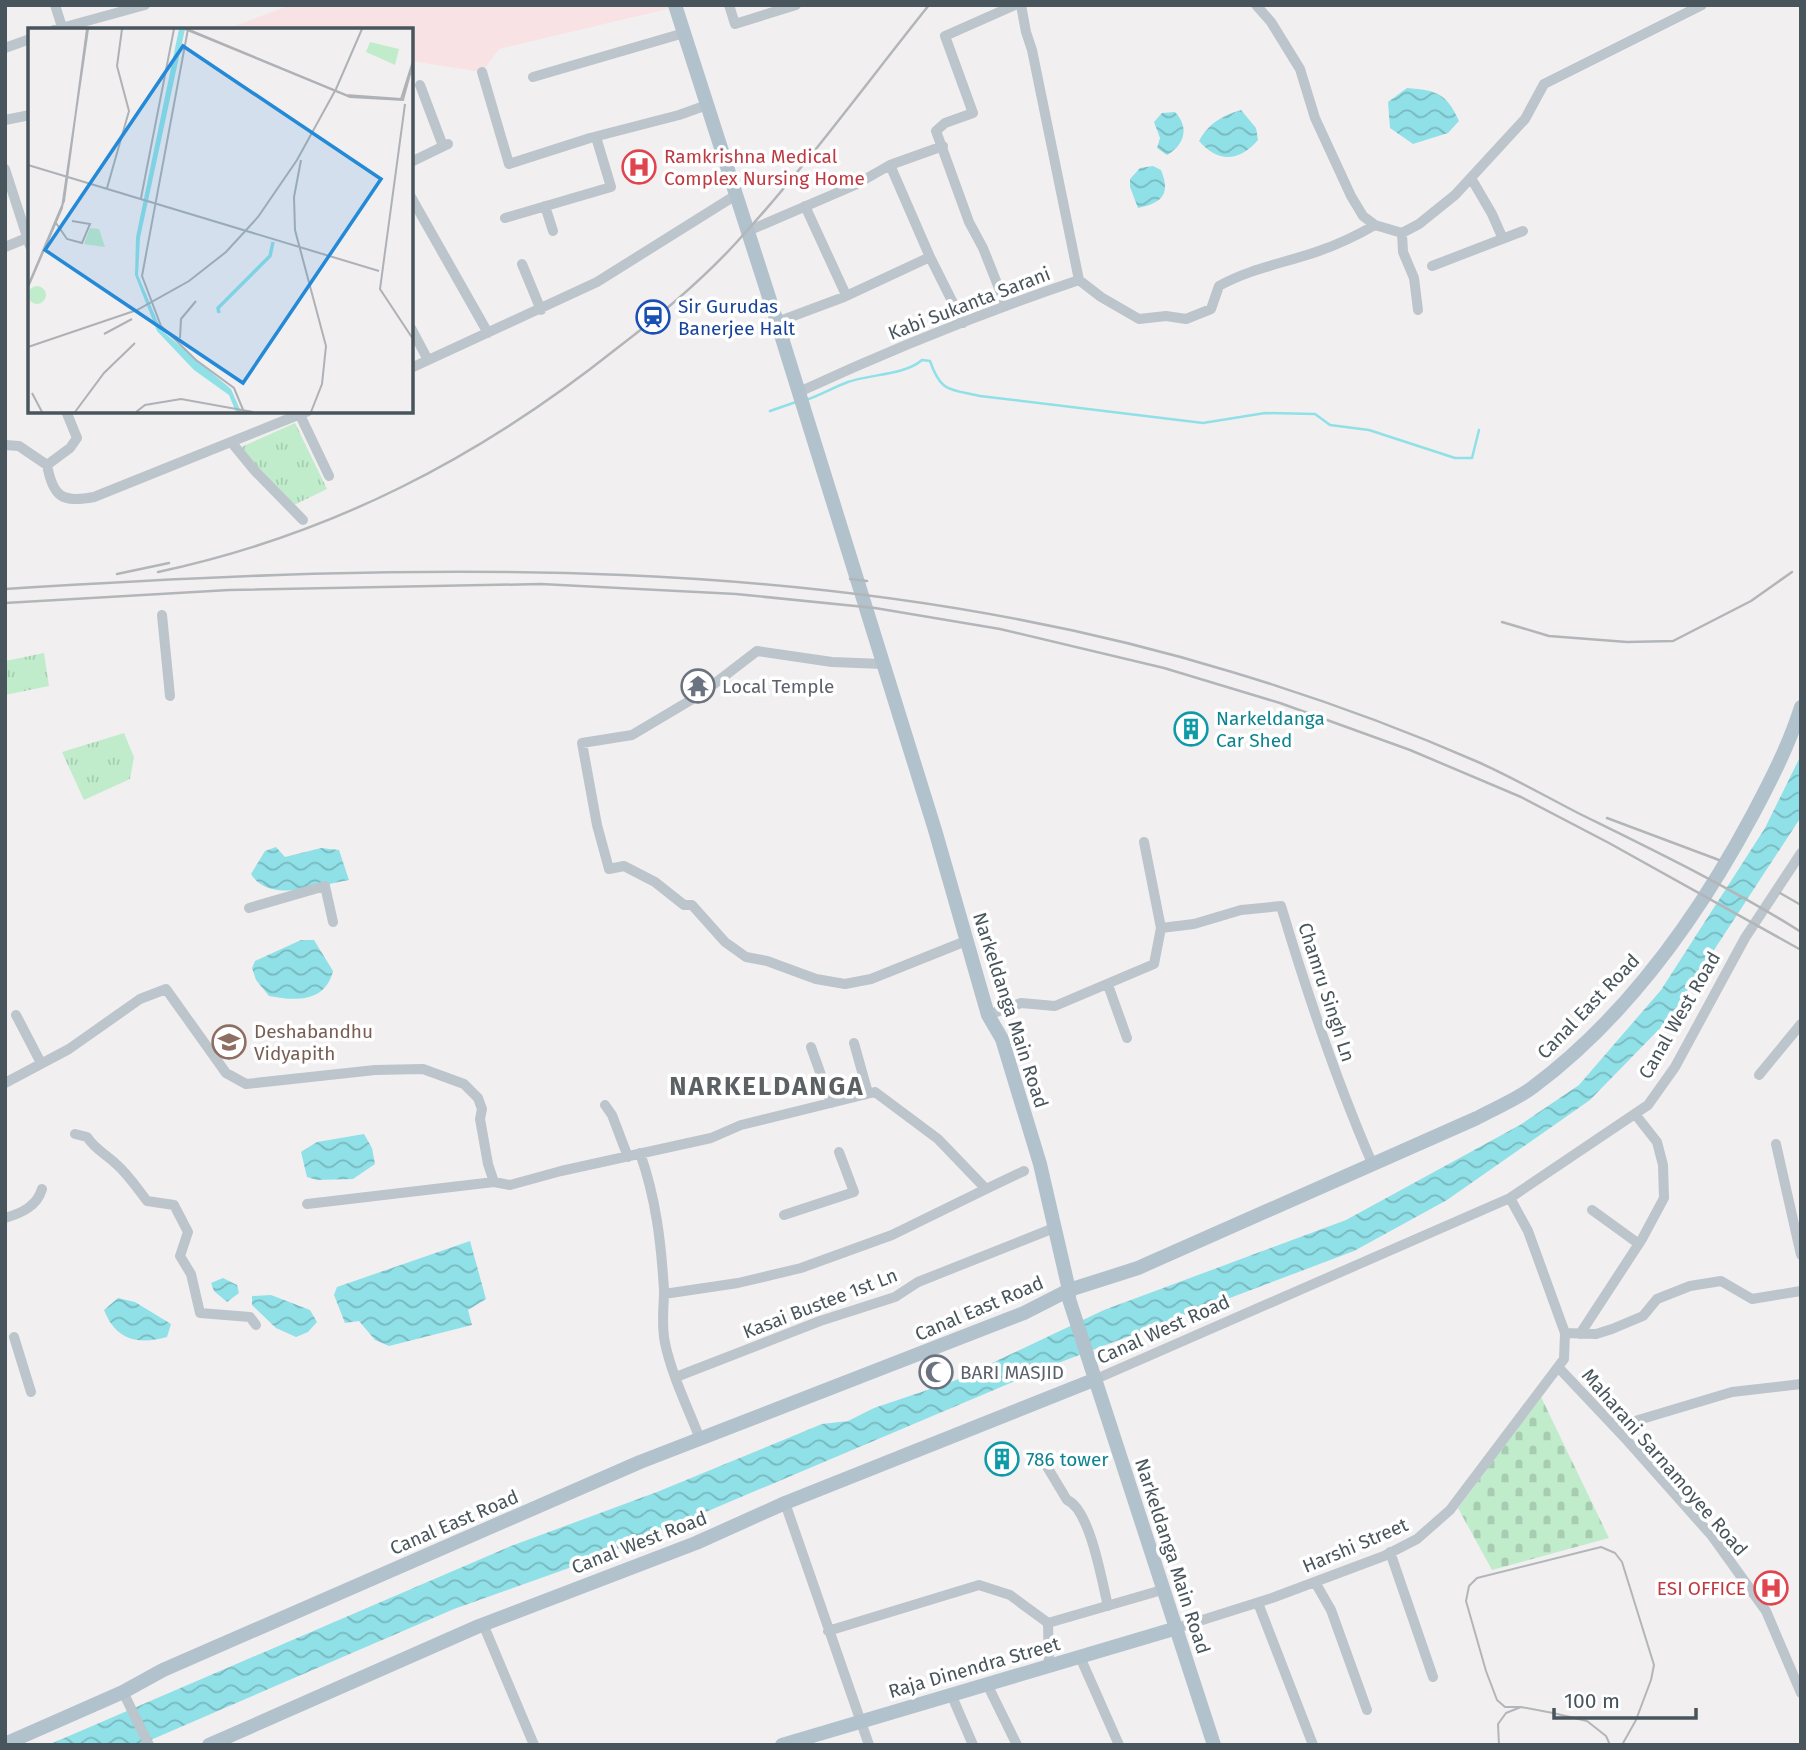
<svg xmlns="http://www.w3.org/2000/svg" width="1806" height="1750" font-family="'Fira Sans',sans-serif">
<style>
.medical{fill:#f9e2e3}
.cemetery{fill:url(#cemetery-stones)}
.park{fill:url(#park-tufts)}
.water{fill:url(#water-waves)}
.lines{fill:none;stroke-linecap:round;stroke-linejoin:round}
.stream{stroke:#90e0e7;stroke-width:2.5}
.minor{stroke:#bcc5cb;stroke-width:10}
.major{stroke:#b1c2cc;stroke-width:14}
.tram{stroke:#b2b6b9;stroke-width:2}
.rail{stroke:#b2b6b9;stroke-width:2.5}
.labels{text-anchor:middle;stroke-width:7;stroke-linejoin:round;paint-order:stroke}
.health-label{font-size:19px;fill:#be3a42;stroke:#fff;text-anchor:start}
.street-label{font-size:19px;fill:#48555c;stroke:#fff}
.transit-label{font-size:19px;fill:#164399;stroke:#fff;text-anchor:start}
.worship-label{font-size:19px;fill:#5b616d;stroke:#fff;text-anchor:start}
.culture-label{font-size:19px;fill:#0d838f;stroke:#fff;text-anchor:start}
.education-label{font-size:19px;fill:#785e54;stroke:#fff;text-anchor:start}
.district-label{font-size:26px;font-weight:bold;letter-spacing:2px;fill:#5c6164;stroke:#fff}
.inset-river{fill:none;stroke:#90e0e7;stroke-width:3.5}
.inset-road{fill:none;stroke:#aeb1b5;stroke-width:2}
.view{fill:#2489d7;fill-opacity:0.15;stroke:#2489d7;stroke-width:3.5}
.inset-edge{fill:none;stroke:#48555c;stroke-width:3.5}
</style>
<defs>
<pattern id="cemetery-stones" width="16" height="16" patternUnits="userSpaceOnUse" patternTransform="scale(1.75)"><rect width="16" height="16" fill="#c1eccc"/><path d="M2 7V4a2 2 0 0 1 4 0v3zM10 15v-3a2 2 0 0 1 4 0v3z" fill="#a7ccb2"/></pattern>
<pattern id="park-tufts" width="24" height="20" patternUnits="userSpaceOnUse" patternTransform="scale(1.75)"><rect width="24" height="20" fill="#c1eccc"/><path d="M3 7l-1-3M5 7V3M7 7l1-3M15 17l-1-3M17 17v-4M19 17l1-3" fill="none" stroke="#a7ccb2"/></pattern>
<pattern id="water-waves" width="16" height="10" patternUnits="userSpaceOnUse" patternTransform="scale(1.75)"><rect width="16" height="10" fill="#90e0e7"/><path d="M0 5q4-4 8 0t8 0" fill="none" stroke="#78b8be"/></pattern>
</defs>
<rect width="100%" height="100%" fill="#f2eff0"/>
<path class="medical" d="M290,5H680V6L499,49L482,72L411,61V30H224Z
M1769,1572L1786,1601L1777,1604L1775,1599L1771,1602L1757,1578Z"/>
<path class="cemetery" d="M1541,1397L1609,1538L1492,1570L1458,1508Z"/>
<path class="park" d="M295,423L327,489L294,505L239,448Z
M44,653L49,686L5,695V661Z
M124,733L134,757L130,779L84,800L62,752Z"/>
<path class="water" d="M1407,88C1437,90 1447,94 1459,121L1448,133L1413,144L1390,128L1388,102Z
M1241,110L1256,128L1258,140C1239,162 1218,163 1199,141C1209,123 1222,116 1241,110Z
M1175,112C1190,128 1184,145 1167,155L1157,148L1160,138L1154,122L1162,113Z
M1153,166L1161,170C1171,194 1162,203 1138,208L1130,187V179L1140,168Z
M1801,755L1799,820L1669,1019L1590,1100L1447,1200L1354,1251L1053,1365L597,1558L454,1609L139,1745H48L511,1546L657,1492L822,1424L848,1421L874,1408L954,1381L1104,1310L1346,1220L1520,1125L1579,1085L1661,990L1765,828Z
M276,847L285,857L321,848L339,850L349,880C320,885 269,904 251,874L265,851Z
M301,940H314L333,971C325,1003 295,1001 269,996L256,980L252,968L255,961Z
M364,1134L372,1148L375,1164L353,1179L317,1180L307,1177L301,1152L317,1142Z
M470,1241L486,1299L468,1310L472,1325L389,1346L375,1340L359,1321L345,1323L334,1295L337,1287Z
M223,1278L237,1285L239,1293L227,1302L214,1291L211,1283Z
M271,1295L310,1310L317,1322L308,1332L296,1337L276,1328L252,1305V1296Z
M118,1298L135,1302L171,1324L167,1337C137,1345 116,1340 104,1310Z"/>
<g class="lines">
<path class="stream" d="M806,400C821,395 834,387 848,382C871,374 905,375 922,360L930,361C941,393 950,389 980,396L1203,423L1265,413L1315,414L1330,425L1369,430L1455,458H1472L1479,430
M770,411L796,402"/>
<path class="minor" d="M55,5L62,27
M729,5L735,24L796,5
M1021,5L1026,32L1032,50L1079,280
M1256,5L1271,22L1300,69L1315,118L1351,196L1363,216L1375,225L1402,233L1419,224L1455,195L1525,119L1544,84L1702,5
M54,30L145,5
M5,48L30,39
M482,72L509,164L590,138L679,115L707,105
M533,77L684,33
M420,85L443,146
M5,120L30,115
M411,162L448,144
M890,165L930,257L963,323
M5,169L30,246
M1471,178L1492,214L1503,239
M411,197L488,333
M545,206L553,231
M805,206L846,295
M505,218L611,187L596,137
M748,231L855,185L890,165L943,146
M1402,233L1403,252L1414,278L1418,310
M5,247L27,238
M522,264L541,310
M1432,266L1523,231
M1006,306L983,248L969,222L936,131L945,123L973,113L945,36L1015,5
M777,322L844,297L930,257
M411,328L428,360
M411,368L597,282L736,195
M799,392C890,350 984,312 1079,280L1101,297L1139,319L1166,316L1186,319L1211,309L1219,286C1249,269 1284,263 1316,252C1337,245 1356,236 1375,225
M66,411L77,438L70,448L47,465C53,497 62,503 94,497L308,411
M300,415L329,476
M232,443L255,471L303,520
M5,445L19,446L47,465
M162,615L170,696
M883,664L832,662L757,651L701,694L632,735L582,743L597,825L609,869L624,866L655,882L684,905H692L725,942L746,957L767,961L816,979L845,984L871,979L966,941
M249,908L325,886L333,922
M1161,928L1194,924L1241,910L1281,906C1307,993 1336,1080 1372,1163
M1108,985L1127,1038
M16,1015L41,1063
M988,1015L1021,1003L1055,1006L1154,964L1161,928L1144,842
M854,1043L868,1093
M811,1047L831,1103
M1759,1075L1801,1024
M5,1083L69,1049L140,999L166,989L226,1073L246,1084L375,1070L423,1069L464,1084L478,1098L482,1109L480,1119L488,1164L494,1182L510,1185L561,1171L711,1138L741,1125L875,1092L938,1139L986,1189L1024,1171
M605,1105L612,1115L628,1157
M75,1134L87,1137C95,1149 104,1153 115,1163C128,1174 137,1188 147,1201L174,1205L188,1232L180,1256L191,1274L200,1313L250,1317L256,1325
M1776,1144L1801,1255
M640,1153C656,1199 661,1241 664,1290C664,1308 661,1324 665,1343C672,1376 688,1408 700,1439
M307,1204L494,1182
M1592,1210L1639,1244
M784,1215L854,1192L839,1152
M5,1218C22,1213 37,1206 42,1189
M664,1294L738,1283L801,1268L892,1235L986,1189
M1565,1333L1596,1334L1612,1329L1643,1316L1657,1299L1690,1286L1721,1281L1752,1299L1801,1291
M1580,1334L1642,1239L1664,1198L1663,1165L1657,1142L1635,1114
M14,1337L31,1392
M1558,1367L1624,1437L1712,1536L1766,1611L1801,1693
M676,1377L820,1321L895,1297L918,1282L1054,1228
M1096,1379L1510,1198L1648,1105L1675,1067L1745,938L1801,853
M1615,1427L1732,1392L1801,1384
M1040,1455L1067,1500C1090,1509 1102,1582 1108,1606
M785,1503L869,1745
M1390,1552L1433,1677
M1315,1582L1331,1610L1367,1710
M1258,1603L1313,1745
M1048,1623L1162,1590
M483,1624L534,1745
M1177,1628L1272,1598L1384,1556L1417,1539L1450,1510L1564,1359L1565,1333L1528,1231L1510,1198
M828,1631L979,1585L1010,1595L1048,1623L1049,1666
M1080,1657L1119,1745
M987,1684L1017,1745
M123,1692L149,1745
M951,1694L973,1745"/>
<path class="major" d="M675,5L777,322L935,830L988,1015L1002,1039L1040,1164L1069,1290V1299L1214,1745
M5,1744L123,1692L163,1670L640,1462L1024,1313L1069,1290L1138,1268L1477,1118C1495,1108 1516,1100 1533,1087C1627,1017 1698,917 1753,814C1771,780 1789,745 1801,707
M209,1745L479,1626L696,1543L785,1503L1096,1379
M782,1745L1177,1628"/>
<path class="tram" d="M1521,1707H1505L1497,1700L1486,1671L1466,1601L1469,1586L1477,1578L1601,1547L1615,1553L1622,1562L1654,1665L1651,1680L1636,1720L1622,1745
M1499,1745L1498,1724L1506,1713L1521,1707L1553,1713L1587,1721L1606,1736L1610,1745"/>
<path class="rail" d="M158,572C331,535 479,458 616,349C658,317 699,283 735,244C804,169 865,85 929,5
M117,574L169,563
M850,579L867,581
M5,589C415,563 834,550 1232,672C1315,697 1398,727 1478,762C1512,777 1545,796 1578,813C1653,850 1730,887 1801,932
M5,603L229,590L541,584L736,594L875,608L1000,629L1164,668L1280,703L1410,750L1521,797L1609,843L1801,950
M1502,622L1549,636L1627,642L1673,641L1751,601L1792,572
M1607,818L1719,860
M1780,893L1801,905"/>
</g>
<defs>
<symbol id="hospital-ring" viewBox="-11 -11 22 22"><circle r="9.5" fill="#fff" stroke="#e0444e" stroke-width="1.5"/><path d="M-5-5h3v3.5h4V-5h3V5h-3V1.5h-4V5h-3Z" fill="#e0444e"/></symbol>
<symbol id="station-ring" viewBox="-11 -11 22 22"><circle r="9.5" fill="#fff" stroke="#1a4fb4" stroke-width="1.5"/><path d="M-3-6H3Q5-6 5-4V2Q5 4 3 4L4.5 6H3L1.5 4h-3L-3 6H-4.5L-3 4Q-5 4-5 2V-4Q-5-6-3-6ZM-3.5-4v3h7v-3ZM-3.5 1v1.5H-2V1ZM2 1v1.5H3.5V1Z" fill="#1a4fb4"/></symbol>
<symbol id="temple-ring" viewBox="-11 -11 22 22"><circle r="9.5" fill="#fff" stroke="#6b7280" stroke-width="1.5"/><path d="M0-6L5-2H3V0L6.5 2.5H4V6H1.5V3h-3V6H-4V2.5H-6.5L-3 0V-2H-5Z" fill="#6b7280"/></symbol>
<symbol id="building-ring" viewBox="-11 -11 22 22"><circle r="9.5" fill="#fff" stroke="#0f9aa8" stroke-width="1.5"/><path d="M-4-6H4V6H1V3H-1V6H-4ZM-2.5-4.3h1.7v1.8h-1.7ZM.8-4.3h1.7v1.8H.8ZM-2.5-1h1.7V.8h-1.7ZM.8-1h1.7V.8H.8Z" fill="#0f9aa8"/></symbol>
<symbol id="school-ring" viewBox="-11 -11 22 22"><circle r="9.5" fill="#fff" stroke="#8d6e63" stroke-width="1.5"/><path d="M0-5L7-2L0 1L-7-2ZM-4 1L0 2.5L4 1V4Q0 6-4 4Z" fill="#8d6e63"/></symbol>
<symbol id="mosque-ring" viewBox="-11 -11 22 22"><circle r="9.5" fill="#fff" stroke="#6b7280" stroke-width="1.5"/><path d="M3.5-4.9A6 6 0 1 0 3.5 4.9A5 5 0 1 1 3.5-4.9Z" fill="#6b7280"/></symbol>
</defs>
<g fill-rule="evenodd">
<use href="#hospital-ring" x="620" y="148" width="38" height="38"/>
<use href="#station-ring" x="634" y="298" width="38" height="38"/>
<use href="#temple-ring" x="679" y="667" width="38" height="38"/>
<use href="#building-ring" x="1172" y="710" width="38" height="38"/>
<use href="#school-ring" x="210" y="1023" width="38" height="38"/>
<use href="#mosque-ring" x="917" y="1353" width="38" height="38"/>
<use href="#building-ring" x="983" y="1440" width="38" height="38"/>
<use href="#hospital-ring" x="1752" y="1569" width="38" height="38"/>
</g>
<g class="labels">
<g class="health-label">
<text x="664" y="163">Ramkrishna Medical<tspan x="664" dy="22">Complex Nursing Home</tspan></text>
<text x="1746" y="1595" text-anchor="end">ESI OFFICE</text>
</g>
<g class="street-label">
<text transform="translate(969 303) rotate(-21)" y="7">Kabi Sukanta Sarani</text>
<text transform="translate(1327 992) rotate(72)" y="7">Chamru Singh Ln</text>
<text transform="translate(1588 1006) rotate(-46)" y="7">Canal East Road</text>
<text transform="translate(1011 1010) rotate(72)" y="7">Narkeldanga Main Road</text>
<text transform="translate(1679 1015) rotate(-60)" y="7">Canal West Road</text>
<text transform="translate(820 1303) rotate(-21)" y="7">Kasai Bustee 1st Ln</text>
<text transform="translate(979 1308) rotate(-23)" y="7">Canal East Road</text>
<text transform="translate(1163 1329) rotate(-24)" y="7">Canal West Road</text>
<text transform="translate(1665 1462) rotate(49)" y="7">Maharani Sarnamoyee Road</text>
<text transform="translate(454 1522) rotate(-23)" y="7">Canal East Road</text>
<text transform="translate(639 1542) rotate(-21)" y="7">Canal West Road</text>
<text transform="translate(1355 1545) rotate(-23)" y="7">Harshi Street</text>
<text transform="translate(1173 1556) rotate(72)" y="7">Narkeldanga Main Road</text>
<text transform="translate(974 1667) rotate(-16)" y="7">Raja Dinendra Street</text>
</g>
<g class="transit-label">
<text x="678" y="313">Sir Gurudas<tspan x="678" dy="22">Banerjee Halt</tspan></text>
</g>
<g class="worship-label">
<text x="722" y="693">Local Temple</text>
<text x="960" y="1379">BARI MASJID</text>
</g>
<g class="culture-label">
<text x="1216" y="725">Narkeldanga<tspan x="1216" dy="22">Car Shed</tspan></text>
<text x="1026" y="1466">786 tower</text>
</g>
<g class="education-label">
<text x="254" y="1038">Deshabandhu<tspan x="254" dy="22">Vidyapith</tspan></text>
</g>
<g class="district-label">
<text x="767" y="1095">NARKELDANGA</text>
</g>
</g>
<g transform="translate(28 28)">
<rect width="385" height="385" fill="#f2eff0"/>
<path d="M62,200L71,201L77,219L56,216Z" fill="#c1eccc"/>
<path d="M342,14L371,21L367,37L338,24ZM0 267a9 9 0 1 1 18 0a9 9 0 1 1-18 0Z" fill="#c1eccc"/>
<path d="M151,1H157L112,210L110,247L133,302L203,361L213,384H208L201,367L166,342L129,303L107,247L108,209Z" fill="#90e0e7"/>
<path class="inset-river" d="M191,285L190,280L242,228L245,214"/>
<path class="inset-road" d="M157,1L322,69L375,72L385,35M159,1L318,67L373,71M160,1L114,248L133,298L168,332L206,360L216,384M373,71L385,33M377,76L352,261L385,311M273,132L266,169L267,202L298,318L294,356L283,384M0,137L351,243M79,160L101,83L89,38L94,1M113,170L146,1M28,195L39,211L54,215L62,196L44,193M0,258L36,173L59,1M0,259L34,180L60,1M76,306L104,291M152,310L153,291L168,273M0,319L109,282L161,253L198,224L230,189L269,132L308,61L334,1M4,365L14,384M47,384L76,345L107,315M108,384L117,377L153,371L225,384"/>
<path class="view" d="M155,18L353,151L215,355L17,222Z"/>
<rect width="385" height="385" class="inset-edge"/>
</g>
<rect width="1806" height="1750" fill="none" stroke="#48555c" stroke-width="14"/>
<path d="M1554 1708v10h142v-10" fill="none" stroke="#48555c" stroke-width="3.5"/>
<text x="1564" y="1708" font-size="21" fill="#48555c" stroke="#ffffff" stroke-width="5" paint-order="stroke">100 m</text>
</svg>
